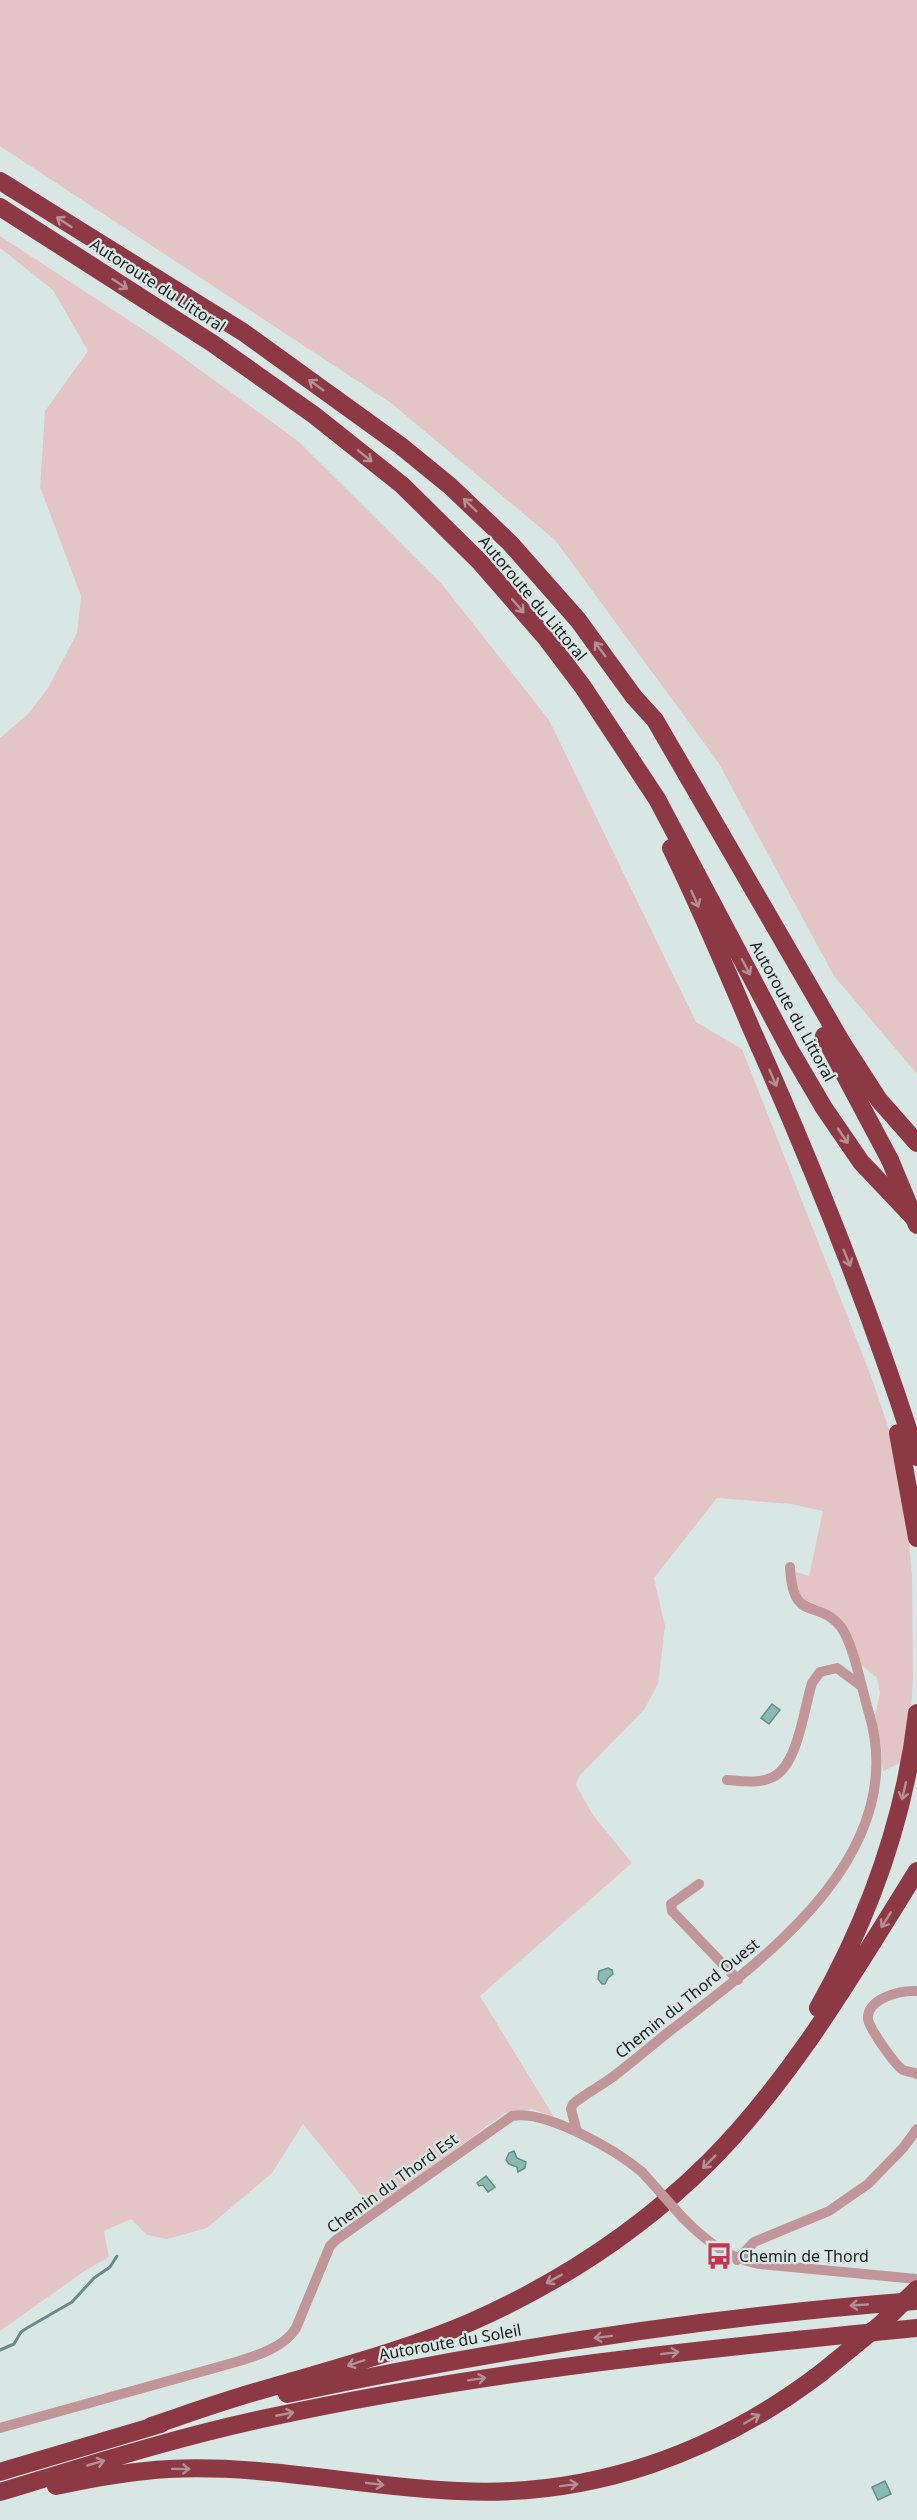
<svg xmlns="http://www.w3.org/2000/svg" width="917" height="2520" font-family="'Noto Sans',sans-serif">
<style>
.green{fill:#e4c5c6}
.water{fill:#8abbb1;stroke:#688c85;stroke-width:1.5}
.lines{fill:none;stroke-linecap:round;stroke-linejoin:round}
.stream{stroke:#688c85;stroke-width:3}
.minor{stroke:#c09698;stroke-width:10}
.motorway{stroke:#8d3945;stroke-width:18}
.minor-bridge{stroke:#c09698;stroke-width:10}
.motorway-bridge{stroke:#8d3945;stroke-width:18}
.oneway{stroke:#b39094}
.labels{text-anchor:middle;stroke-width:4.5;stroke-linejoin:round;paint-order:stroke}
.street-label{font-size:16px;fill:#191e1d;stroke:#d9e7e4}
.poi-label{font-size:16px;fill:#191e1d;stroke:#d9e7e4;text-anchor:start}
</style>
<rect width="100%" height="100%" fill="#d9e7e4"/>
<path class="green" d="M0,0H917V1074L834,976L718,762L555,540L391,403L0,146Z
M0,236L156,338L298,441L441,583L549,720L696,1022L742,1049L871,1376L895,1447L907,1521L912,1575L913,1678L910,1727L905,1761L883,1771L881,1746L875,1715L880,1693L877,1678L858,1662L848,1634L805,1604L795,1585L796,1572L809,1576L823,1511L791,1504L717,1498L654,1578L665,1626L658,1684L644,1710L579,1776L576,1785L593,1815L632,1863L480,1996L554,2117L532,2109L505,2113L373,2210L303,2124L272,2173L207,2228L167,2239L147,2235L131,2219L104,2231L109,2257L86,2270L0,2331V738L28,714L48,688L77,633L81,596L40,487L45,411L88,351L53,290L0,248Z"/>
<path class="water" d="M772,1704L780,1710L769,1724L761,1718Z
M608,1968L612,1970L613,1974L608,1978L605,1984H602L598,1979L599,1971Z
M514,2151L517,2158L526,2162L525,2168L518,2172L517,2167L509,2164L506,2160L509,2153Z
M486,2176L495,2187L488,2192L483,2185L479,2186L477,2183Z
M885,2481L891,2494L878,2500L872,2487Z"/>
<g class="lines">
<path class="stream" d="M0,2350L14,2344L21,2332L27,2328L72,2302L94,2278L110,2267L117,2256"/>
<path class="minor" d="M727,1780C742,1781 759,1784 773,1777C798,1765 804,1708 812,1683L820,1672L837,1668L860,1685
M699,1884L671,1904L672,1911L738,1980
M917,1991C901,1990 867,1998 868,2019C869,2028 895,2065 903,2070C907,2072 913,2072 917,2074
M577,2132L571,2109L573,2104C586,2093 601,2086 614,2076C634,2061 652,2045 671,2030C767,1957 911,1853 869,1713C862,1691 854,1645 841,1627C817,1597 793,1625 790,1567
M683,2218C706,2241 727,2258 759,2264L917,2279
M737,2260L754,2242L829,2211L868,2184L903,2148L917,2129
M0,2428L236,2362C256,2356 285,2347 296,2328L330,2246L336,2240L512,2116C546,2109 617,2151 642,2172"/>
<path class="motorway" d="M0,181L243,332L401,446L450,486L510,543L578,620L634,697L655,720L841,1041L879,1100L917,1143
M0,207L212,343L314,415L402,485L480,562L546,638L583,687L657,799L790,1050L824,1108L861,1162L914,1218
M671,848C700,907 726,969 752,1030C814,1169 871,1311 917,1457
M824,1036L890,1160
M898,1433L917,1538
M818,2008C870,1916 905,1818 917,1713
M287,2394C494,2350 704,2317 915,2301
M151,2426C190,2413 229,2399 269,2388C336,2368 406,2350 471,2322C557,2284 640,2230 708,2163C793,2078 854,1972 917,1871
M0,2472L161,2424
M56,2486C93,2478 131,2471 169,2469C265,2464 362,2487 458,2491C592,2498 716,2453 821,2373
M0,2492C89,2465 180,2436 271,2417C484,2371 701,2349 917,2328"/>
<path class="minor-bridge" d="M642,2172L683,2218"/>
<path class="motorway-bridge" d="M890,1160L917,1225
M821,2373L881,2324L917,2289"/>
</g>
<defs><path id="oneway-shaft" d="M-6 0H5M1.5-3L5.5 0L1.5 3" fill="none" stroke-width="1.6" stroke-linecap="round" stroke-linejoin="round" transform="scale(1.5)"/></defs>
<g class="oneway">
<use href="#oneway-shaft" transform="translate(64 222) rotate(-147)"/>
<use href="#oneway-shaft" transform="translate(120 284) rotate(33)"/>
<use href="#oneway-shaft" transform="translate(316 385) rotate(-144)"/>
<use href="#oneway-shaft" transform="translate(365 456) rotate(39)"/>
<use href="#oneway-shaft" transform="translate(470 505) rotate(-136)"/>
<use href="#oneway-shaft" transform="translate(518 606) rotate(49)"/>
<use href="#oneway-shaft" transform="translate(600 649) rotate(-127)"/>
<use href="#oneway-shaft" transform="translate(695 899) rotate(66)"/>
<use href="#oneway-shaft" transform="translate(746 967) rotate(62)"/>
<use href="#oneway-shaft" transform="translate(773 1078) rotate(67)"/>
<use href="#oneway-shaft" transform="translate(843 1136) rotate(56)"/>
<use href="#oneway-shaft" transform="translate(847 1258) rotate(68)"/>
<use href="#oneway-shaft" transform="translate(904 1791) rotate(103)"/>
<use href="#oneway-shaft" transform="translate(886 1920) rotate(122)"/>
<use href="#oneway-shaft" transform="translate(709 2162) rotate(135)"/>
<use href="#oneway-shaft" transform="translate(554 2279) rotate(151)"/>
<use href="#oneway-shaft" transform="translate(859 2305) rotate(176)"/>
<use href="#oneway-shaft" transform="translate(603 2337) rotate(173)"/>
<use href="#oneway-shaft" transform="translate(670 2353) rotate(-7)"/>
<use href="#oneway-shaft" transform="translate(356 2363) rotate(162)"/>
<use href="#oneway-shaft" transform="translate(477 2379) rotate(-9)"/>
<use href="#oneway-shaft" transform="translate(285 2414) rotate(-11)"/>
<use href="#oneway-shaft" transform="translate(752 2419) rotate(-30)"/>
<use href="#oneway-shaft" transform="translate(96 2463) rotate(-16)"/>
<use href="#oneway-shaft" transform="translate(181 2469) rotate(1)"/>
<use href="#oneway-shaft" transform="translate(375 2484) rotate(7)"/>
<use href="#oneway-shaft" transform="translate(569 2485) rotate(-7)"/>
</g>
<defs>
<symbol id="bus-bare" viewBox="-9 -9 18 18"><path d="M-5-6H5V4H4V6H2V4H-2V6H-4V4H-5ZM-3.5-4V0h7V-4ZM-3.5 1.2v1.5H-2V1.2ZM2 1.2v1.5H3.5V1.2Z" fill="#c53551" stroke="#d9e7e4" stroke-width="2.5" paint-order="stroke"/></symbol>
</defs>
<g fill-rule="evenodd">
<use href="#bus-bare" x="700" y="2237" width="38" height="38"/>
</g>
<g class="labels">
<g class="street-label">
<text transform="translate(158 285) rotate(33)" y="6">Autoroute du Littoral</text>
<text transform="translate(533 598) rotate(50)" y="6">Autoroute du Littoral</text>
<text transform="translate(793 1011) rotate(61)" y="6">Autoroute du Littoral</text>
<text transform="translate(687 1998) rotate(-39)" y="6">Chemin du Thord Ouest</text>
<text transform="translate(392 2183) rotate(-36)" y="6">Chemin du Thord Est</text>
<text transform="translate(450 2342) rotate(-10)" y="6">Autoroute du Soleil</text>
</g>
<g class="poi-label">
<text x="739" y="2262">Chemin de Thord</text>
</g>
</g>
</svg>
